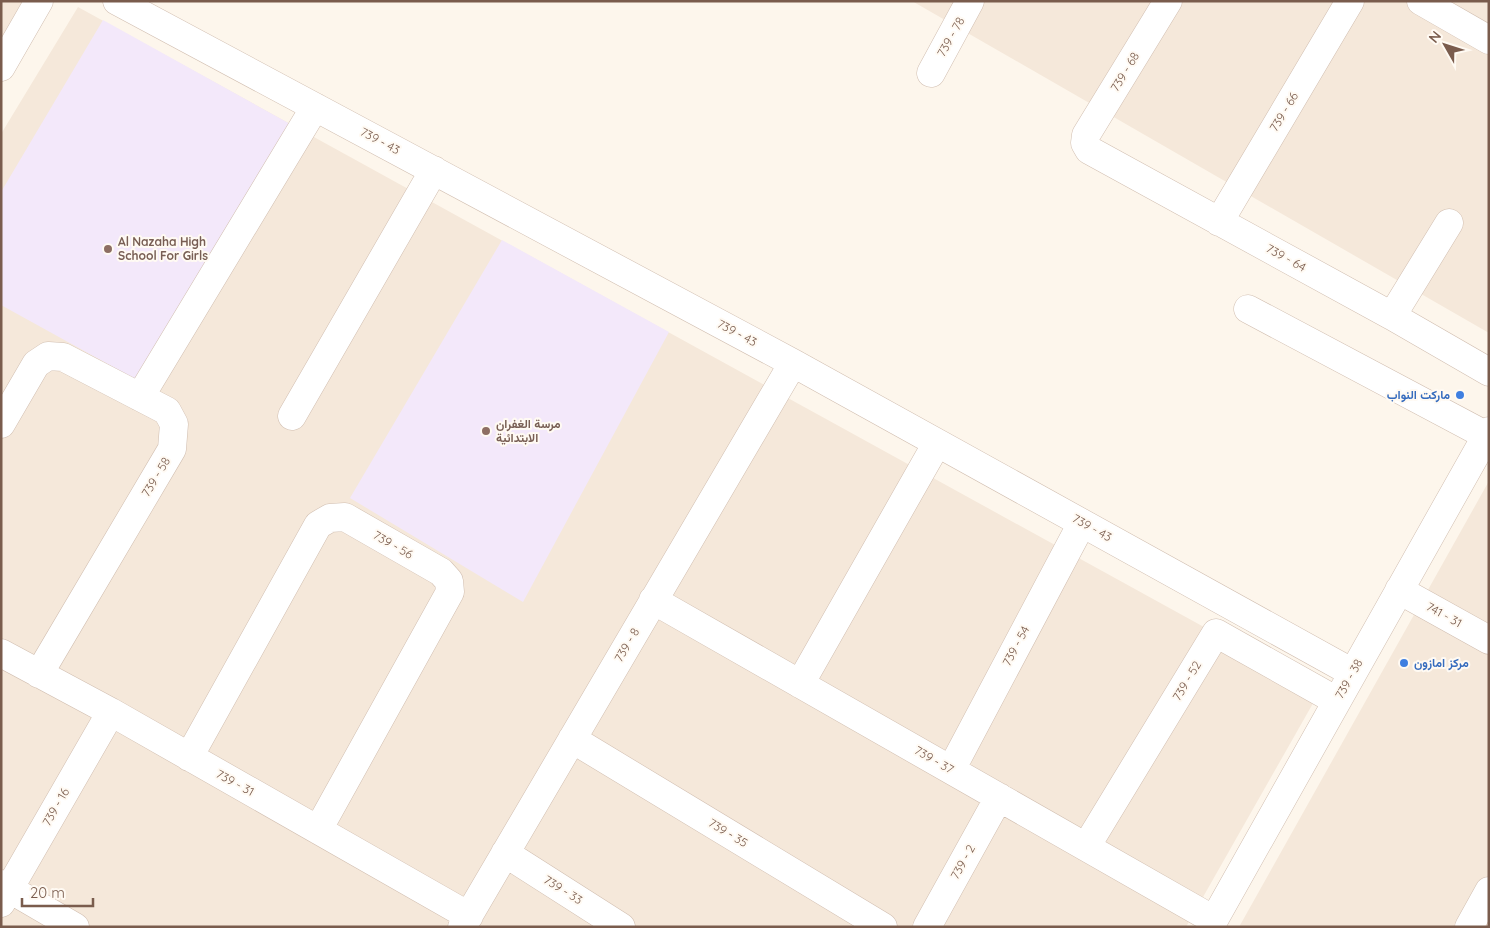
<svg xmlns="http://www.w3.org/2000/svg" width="1490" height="928" font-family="Quicksand,Vazirmatn,sans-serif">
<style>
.residential{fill:#f5e8da}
.education{fill:#f3e8fa}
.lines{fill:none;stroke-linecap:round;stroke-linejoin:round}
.minor-casing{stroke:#d1beb0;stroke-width:29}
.minor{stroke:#fff;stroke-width:28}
.education-dot{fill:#8d6e63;stroke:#fffaf3;stroke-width:2}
.shop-dot{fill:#3f7fe0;stroke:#fffaf3;stroke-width:2}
.labels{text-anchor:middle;stroke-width:4;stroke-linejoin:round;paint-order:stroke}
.street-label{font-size:12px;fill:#7a5c4d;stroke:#fffaf3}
.education-label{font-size:12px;font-weight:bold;fill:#785e54;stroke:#fffaf3;text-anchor:start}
.shop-label{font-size:12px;font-weight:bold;fill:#366cbe;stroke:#fffaf3;text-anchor:end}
</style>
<rect width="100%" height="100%" fill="#fdf6ec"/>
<path class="residential" d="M1,1H35L1,60Z
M912,1H1489V333Z
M78,7L1320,691L1186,927H1V134Z
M1489,481V927H1239Z"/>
<path class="education" d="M103,20L292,125L135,379L1,305V192Z
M502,240L669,332L523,602L350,498Z"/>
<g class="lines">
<defs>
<path id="minor" d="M117,1L793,363L1353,673
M1168,1L1086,135L1085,143L1089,150L1392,316L1489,372
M1421,1L1489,40
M1,67L39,1
M931,73L970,1
M1219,222L1350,1
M1248,309L1489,437
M1392,316L1449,223
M140,397L315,107
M292,416L434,170
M1,424L36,364L48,356L63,357L167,411L174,424L172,449L39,674
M1399,590L1489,640
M653,600L1214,920
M1,653L111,712L469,916
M800,684L937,443
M572,739L883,927
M189,757L318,525L330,518L345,517L441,572L449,581L450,592L318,830
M951,770L1082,523
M1086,847L1216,633L1337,701
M505,853L621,927
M1,884L75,927
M1,903L111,712
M462,927L793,363
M927,927L999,797
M1210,927L1489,431
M1469,927L1489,891"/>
</defs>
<use href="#minor" class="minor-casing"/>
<use href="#minor" class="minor"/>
</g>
<g class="education-dot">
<circle cx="108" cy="249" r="5"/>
<circle cx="486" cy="431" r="5"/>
</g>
<g class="shop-dot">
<circle cx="1460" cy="395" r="5"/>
<circle cx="1404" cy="663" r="5"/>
</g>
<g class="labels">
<g class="street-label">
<text transform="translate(951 37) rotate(-61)" y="4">739 - 78</text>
<text transform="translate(1125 72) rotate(-59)" y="4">739 - 68</text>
<text transform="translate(1284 112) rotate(-59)" y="4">739 - 66</text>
<text transform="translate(380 141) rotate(28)" y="4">739 - 43</text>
<text transform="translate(1286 258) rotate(29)" y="4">739 - 64</text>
<text transform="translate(737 333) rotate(28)" y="4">739 - 43</text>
<text transform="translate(156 477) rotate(-59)" y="4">739 - 58</text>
<text transform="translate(1092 528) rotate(29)" y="4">739 - 43</text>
<text transform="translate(393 545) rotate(30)" y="4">739 - 56</text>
<text transform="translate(1444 615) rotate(29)" y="4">741 - 31</text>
<text transform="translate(627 645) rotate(-60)" y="4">739 - 8</text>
<text transform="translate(1016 646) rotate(-62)" y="4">739 - 54</text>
<text transform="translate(1349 679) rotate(-61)" y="4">739 - 38</text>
<text transform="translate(1187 681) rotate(-59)" y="4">739 - 52</text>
<text transform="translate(934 760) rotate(30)" y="4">739 - 37</text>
<text transform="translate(235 783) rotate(29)" y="4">739 - 31</text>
<text transform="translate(56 807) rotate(-60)" y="4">739 - 16</text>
<text transform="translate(728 833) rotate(31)" y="4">739 - 35</text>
<text transform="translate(963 862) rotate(-61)" y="4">739 - 2</text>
<text transform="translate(563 890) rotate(32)" y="4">739 - 33</text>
</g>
<g class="education-label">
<text x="118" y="246">Al Nazaha High<tspan x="118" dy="14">School For Girls</tspan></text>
<text x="496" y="428">مرسة الغفران<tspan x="496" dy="14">الابتدائية</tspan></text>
</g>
<g class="shop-label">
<text x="1450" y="399">ماركت النواب</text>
<text x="1414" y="667" text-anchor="start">مركز امازون</text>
</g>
</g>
<rect width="1490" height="928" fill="none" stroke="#7a5c4d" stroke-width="5"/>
<g transform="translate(1445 45) rotate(309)" stroke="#fffaf3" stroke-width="4" paint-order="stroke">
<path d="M0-4L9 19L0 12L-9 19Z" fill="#7a5c4d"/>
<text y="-8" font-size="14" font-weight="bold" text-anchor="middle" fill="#7a5c4d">N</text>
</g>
<path d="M22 898v8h71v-8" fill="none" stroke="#7a5c4d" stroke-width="2.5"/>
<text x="30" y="898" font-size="15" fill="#7a5c4d" stroke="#fffaf3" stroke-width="4" paint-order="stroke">20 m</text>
</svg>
